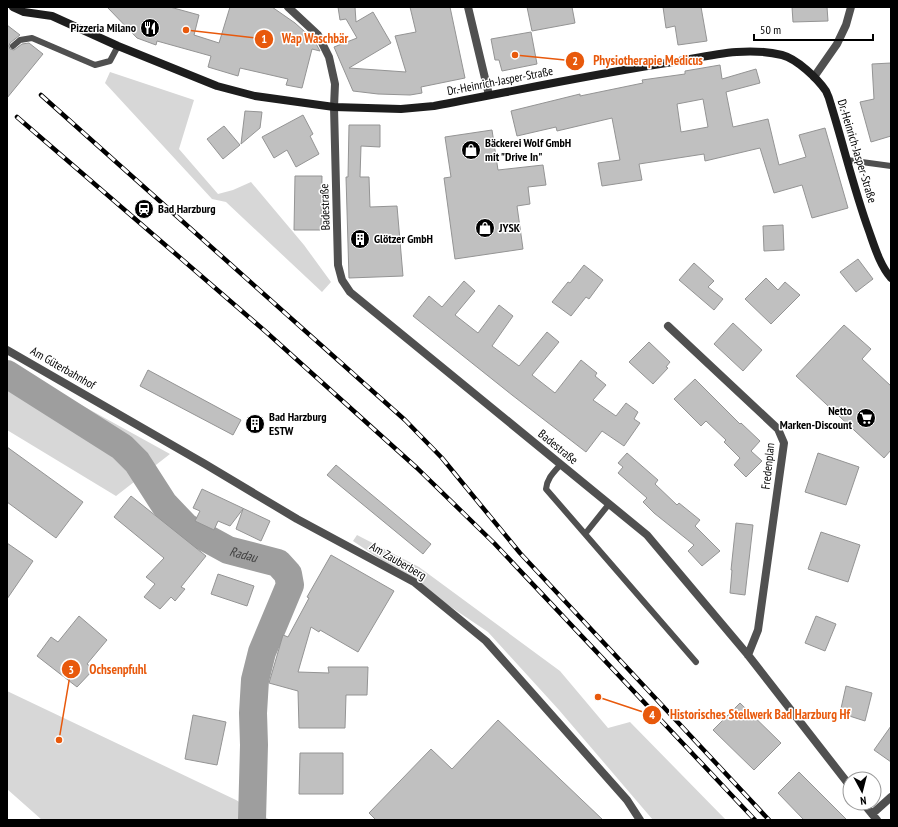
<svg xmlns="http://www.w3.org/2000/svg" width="898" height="827" font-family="'PT Sans Narrow',sans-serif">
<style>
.green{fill:#d7d7d7}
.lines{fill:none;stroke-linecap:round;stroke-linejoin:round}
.river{stroke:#9e9e9e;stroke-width:28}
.building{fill:#c0c0c0;stroke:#949494;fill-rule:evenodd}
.lane{stroke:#505050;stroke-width:6}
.street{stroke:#505050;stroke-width:8}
.secondary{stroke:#1d1d1d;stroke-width:8}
.rail-casing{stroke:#000;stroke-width:4.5}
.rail{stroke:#fff;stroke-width:3;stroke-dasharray:9;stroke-linecap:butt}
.labels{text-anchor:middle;stroke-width:3;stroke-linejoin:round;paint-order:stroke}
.poi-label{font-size:12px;font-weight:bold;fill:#000;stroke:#fff;text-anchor:start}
.street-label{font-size:12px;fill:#000;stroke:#fff}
.water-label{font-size:13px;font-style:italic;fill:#3f3f3f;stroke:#fff}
.leader{fill:none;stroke:#e8590c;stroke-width:1.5}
.callout-dot{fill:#e8590c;stroke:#fff;stroke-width:1.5}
.mark-label{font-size:12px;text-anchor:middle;font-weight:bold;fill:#fff}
.callout-label{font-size:13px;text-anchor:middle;font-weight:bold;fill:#e8590c;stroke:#fff;stroke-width:3;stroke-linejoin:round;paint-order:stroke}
</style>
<rect width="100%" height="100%" fill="#fff"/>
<path class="green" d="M110,72L194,100L179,149L218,194L233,190L251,182L304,245L331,282L322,292L226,202L212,199L105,83Z
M7,364L170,454L116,496L7,430Z
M357,535L419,567L560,671L608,728L630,722L726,820H653L559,710L488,632L353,541Z
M7,691L236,800L270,820H42L7,789Z"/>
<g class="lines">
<path class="river" id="s1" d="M7,374L122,447L137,462L164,504L186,527L228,550L278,563L288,574L290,585L262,652L255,680L253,713L254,745L252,820"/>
</g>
<path class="building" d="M107,7H170L199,15L194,35L219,43L230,7H272L295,23L314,40L320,51L312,49L302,88L286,85L288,79L240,68L238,76L208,67L211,56L157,41L156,45L137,38Z
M338,7H355L356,22L373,12L391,43L349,68L406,72L395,36L416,32L410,7H450L465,78L421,87L422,93L410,95L378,94L353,91L334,47L357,38L346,19L340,20Z
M527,7H572L575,23L532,31Z
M663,7H701L707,41L678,45L675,26L666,28Z
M792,7H827L828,21L793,22Z
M7,25L20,35L10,43L9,46L10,49L14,50L22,44L29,43L43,54L7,98Z
M531,32L537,64L502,71L499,60H495L491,39Z
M891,63V136L871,142L860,102L874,99L872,64Z
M720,65L722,79L756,69L760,83L726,92L733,127L768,119L779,165L806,157L799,135L825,128L848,208L812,218L802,185L774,193L760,148L705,161L704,154L639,164L642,180L602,186L598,163L620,160L612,118L557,131L556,127L517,136L511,111L580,94V96L643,83L642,80L685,74V71ZM703,99L708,127L681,132L677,104Z
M245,111L262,112L260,128L241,144Z
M303,115L313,134L310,136L319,154L296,167L287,150L274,158L262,137Z
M349,125H380V147L361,146L360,177H369L370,207L397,206L403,276L349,278L346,177H348Z
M224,126L240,145L223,159L207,139Z
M492,130L498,170L543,165L546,185L528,187L530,204L517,206L523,249L455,259L444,178L451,177L445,137Z
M295,176H322L321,230H294Z
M783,225L784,250L764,251L763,226Z
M858,259L873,279L856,292L840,272Z
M694,263L714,281L708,287L723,299L714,310L679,280Z
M584,265L603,280L589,299L586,297L571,316L552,302L568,282L570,283Z
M766,278L778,290L785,282L800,295L771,324L745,299Z
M464,281L475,291L455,315L478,333L499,305L513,316L492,346L519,366L547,332L559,342L532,375L555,393L581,360L597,373L595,376L606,385L593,400L616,416L626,403L638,412L634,419L640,423L624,446L602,431L586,452L512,395L413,316L429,296L442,307Z
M733,323L762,350L743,371L714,344Z
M844,325L871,349L862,359L891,386V450L884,458L796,376Z
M649,342L670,362L666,367L668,368L653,384L629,362Z
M148,370L241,420L233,435L140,386Z
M695,379L740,424L741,423L760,441L751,451L762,461L746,477L734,465L740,458L724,442L726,440L706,421L701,426L674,399Z
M7,447L83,502L56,538L7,502Z
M627,453L658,480L655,484L677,505L679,503L700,520L695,526L720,551L702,566L688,551L694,545L654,513L643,502L647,498L618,473L623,467L618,463Z
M818,453L859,467L846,505L805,492Z
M336,465L431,544L423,554L327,475Z
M202,489L270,521L261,541L236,529L243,509L230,526L218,521L214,530L195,521L200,511L193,508Z
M131,496L206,556L181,587L185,589L175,601L171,597L160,609L144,597L155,584L146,577L164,558L114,517Z
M736,523L753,525L745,595L730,593L732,570H731Z
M821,532L860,545L848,582L808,569Z
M7,543L33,561L7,599Z
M331,555L394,591L358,652L320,630L319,632L311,627L298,672L329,673L328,667H368L367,695H346L345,728H299L298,691L269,683L283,635L288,637L309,598L307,597Z
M218,574L254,586L247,606L211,594Z
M79,616L107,640L87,664L94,669L77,687L37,656L51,637L58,642Z
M816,616L836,624L825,651L805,643Z
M846,686L872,693L865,721L840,713Z
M740,703L781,743L754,770L713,730Z
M193,715L226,722L217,765L185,759Z
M498,720L603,820H376L369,813L431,749L452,769Z
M891,726V762L874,750Z
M300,753H343V794H299Z
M799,772L847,820H804L778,793Z"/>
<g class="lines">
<path class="lane" d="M13,46L20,40L32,38L95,65L110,61L118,46
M847,160L891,166
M561,464C554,472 547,478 546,489L696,662
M585,534L609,504"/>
<path class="street" d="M288,7L318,35L329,57L335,84L334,107L338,265L342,280L350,292L647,535L748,655L850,786
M468,7L489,95
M814,77L837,44L846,25L851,7
M668,326L778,429L784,443L758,630L748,655
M7,350L205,464L297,519L414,582L486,641L627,800L640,820
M863,803L877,820
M872,814L891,797"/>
<path class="secondary" d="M13,7L24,12L52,16L118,46L217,86L255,96L334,107L401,109L434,106C514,91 593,74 673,62C709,56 745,46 782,55C797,59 817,78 826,91C828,95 830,101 831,105C844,147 854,190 869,231C875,248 880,265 891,278"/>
<defs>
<path id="rail" d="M41,95L405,420L442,458L520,553L769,820
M17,117L265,331L417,468L494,543L755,820"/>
</defs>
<use href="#rail" class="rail-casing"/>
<use href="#rail" class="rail"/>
</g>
<defs>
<symbol id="restaurant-disc" viewBox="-11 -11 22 22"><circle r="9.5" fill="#000" stroke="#fff"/><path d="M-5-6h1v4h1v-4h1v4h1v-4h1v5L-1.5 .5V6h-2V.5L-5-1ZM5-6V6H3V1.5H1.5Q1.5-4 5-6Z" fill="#fff"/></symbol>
<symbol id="shop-disc" viewBox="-11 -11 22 22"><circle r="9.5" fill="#000" stroke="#fff"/><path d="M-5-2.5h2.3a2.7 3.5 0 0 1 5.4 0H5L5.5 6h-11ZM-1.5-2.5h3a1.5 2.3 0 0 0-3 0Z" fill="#fff"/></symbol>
<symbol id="station-disc" viewBox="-11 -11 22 22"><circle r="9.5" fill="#000" stroke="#fff"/><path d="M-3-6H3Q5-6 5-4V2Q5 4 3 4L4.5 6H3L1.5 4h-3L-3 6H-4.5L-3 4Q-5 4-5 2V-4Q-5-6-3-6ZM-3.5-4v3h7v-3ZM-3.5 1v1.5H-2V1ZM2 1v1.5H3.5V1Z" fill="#fff"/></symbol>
<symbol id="building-disc" viewBox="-11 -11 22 22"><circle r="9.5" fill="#000" stroke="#fff"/><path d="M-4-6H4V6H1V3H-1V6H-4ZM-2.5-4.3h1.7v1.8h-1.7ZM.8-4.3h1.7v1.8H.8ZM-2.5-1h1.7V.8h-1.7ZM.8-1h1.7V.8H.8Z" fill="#fff"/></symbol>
<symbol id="supermarket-disc" viewBox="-11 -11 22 22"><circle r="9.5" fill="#000" stroke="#fff"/><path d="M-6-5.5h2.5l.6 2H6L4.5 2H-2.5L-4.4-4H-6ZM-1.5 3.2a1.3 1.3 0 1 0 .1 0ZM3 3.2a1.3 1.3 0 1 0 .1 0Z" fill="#fff"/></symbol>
</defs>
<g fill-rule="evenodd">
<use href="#restaurant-disc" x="139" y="17" width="22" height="22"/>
<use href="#shop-disc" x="460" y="139" width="22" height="22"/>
<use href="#station-disc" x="133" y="198" width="22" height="22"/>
<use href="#shop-disc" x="474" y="217" width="22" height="22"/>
<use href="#building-disc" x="349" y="228" width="22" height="22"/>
<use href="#supermarket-disc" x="855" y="407" width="22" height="22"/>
<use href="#building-disc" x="244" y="413" width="22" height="22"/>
</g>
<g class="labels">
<g class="poi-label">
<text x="136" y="32" text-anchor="end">Pizzeria Milano</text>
<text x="485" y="147">Bäckerei Wolf GmbH<tspan x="485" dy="14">mit "Drive In"</tspan></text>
<text x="158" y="213">Bad Harzburg</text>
<text x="499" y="232">JYSK</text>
<text x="374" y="243">Glötzer GmbH</text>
<text x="852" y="415" text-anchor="end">Netto<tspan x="852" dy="14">Marken-Discount</tspan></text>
<text x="269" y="421">Bad Harzburg<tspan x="269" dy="14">ESTW</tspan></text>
</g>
<g class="street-label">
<text transform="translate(500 81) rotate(-11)" y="4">Dr.-Heinrich-Jasper-Straße</text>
<text transform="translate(857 151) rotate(73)" y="4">Dr.-Heinrich-Jasper-Straße</text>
<text transform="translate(325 207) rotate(-92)" y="4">Badestraße</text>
<text transform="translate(63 368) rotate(30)" y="4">Am Güterbahnhof</text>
<text transform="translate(558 447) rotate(39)" y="4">Badestraße</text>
<text transform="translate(768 466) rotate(-84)" y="4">Fredenplan</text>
<text transform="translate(398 561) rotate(30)" y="4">Am Zauberberg</text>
</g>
<g class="water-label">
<text dy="5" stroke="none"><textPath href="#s1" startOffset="303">Radau</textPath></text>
</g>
</g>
<path class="leader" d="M186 30L264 39M515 55L575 61M59 740L71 669M598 697L652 715"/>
<g class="callout-dot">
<circle cx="186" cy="30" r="4"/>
<circle cx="515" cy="55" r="4"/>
<circle cx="59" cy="740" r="4"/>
<circle cx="598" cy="697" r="4"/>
<circle cx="264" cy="39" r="10"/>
<circle cx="575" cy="61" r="10"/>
<circle cx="71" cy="669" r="10"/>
<circle cx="652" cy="715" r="10"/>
</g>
<g class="mark-label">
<text x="264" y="43">1</text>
<text x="575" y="65">2</text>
<text x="71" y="674">3</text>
<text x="652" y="719">4</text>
</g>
<g class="callout-label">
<text x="315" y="43">Wap Waschbär</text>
<text x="648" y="65">Physiotherapie Medicus</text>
<text x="118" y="674">Ochsenpfuhl</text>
<text x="760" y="719">Historisches Stellwerk Bad Harzburg Hf</text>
</g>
<rect width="898" height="827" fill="none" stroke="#000000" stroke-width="16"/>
<g transform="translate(862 791) rotate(173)"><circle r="19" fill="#ffffff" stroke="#999999"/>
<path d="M0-3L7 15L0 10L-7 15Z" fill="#000000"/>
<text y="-6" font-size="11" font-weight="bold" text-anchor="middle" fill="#000000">N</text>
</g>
<path d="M754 34v6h119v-6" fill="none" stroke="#000000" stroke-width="2"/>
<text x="760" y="34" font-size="12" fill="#000000" stroke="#ffffff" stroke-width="3" paint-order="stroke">50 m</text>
</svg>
